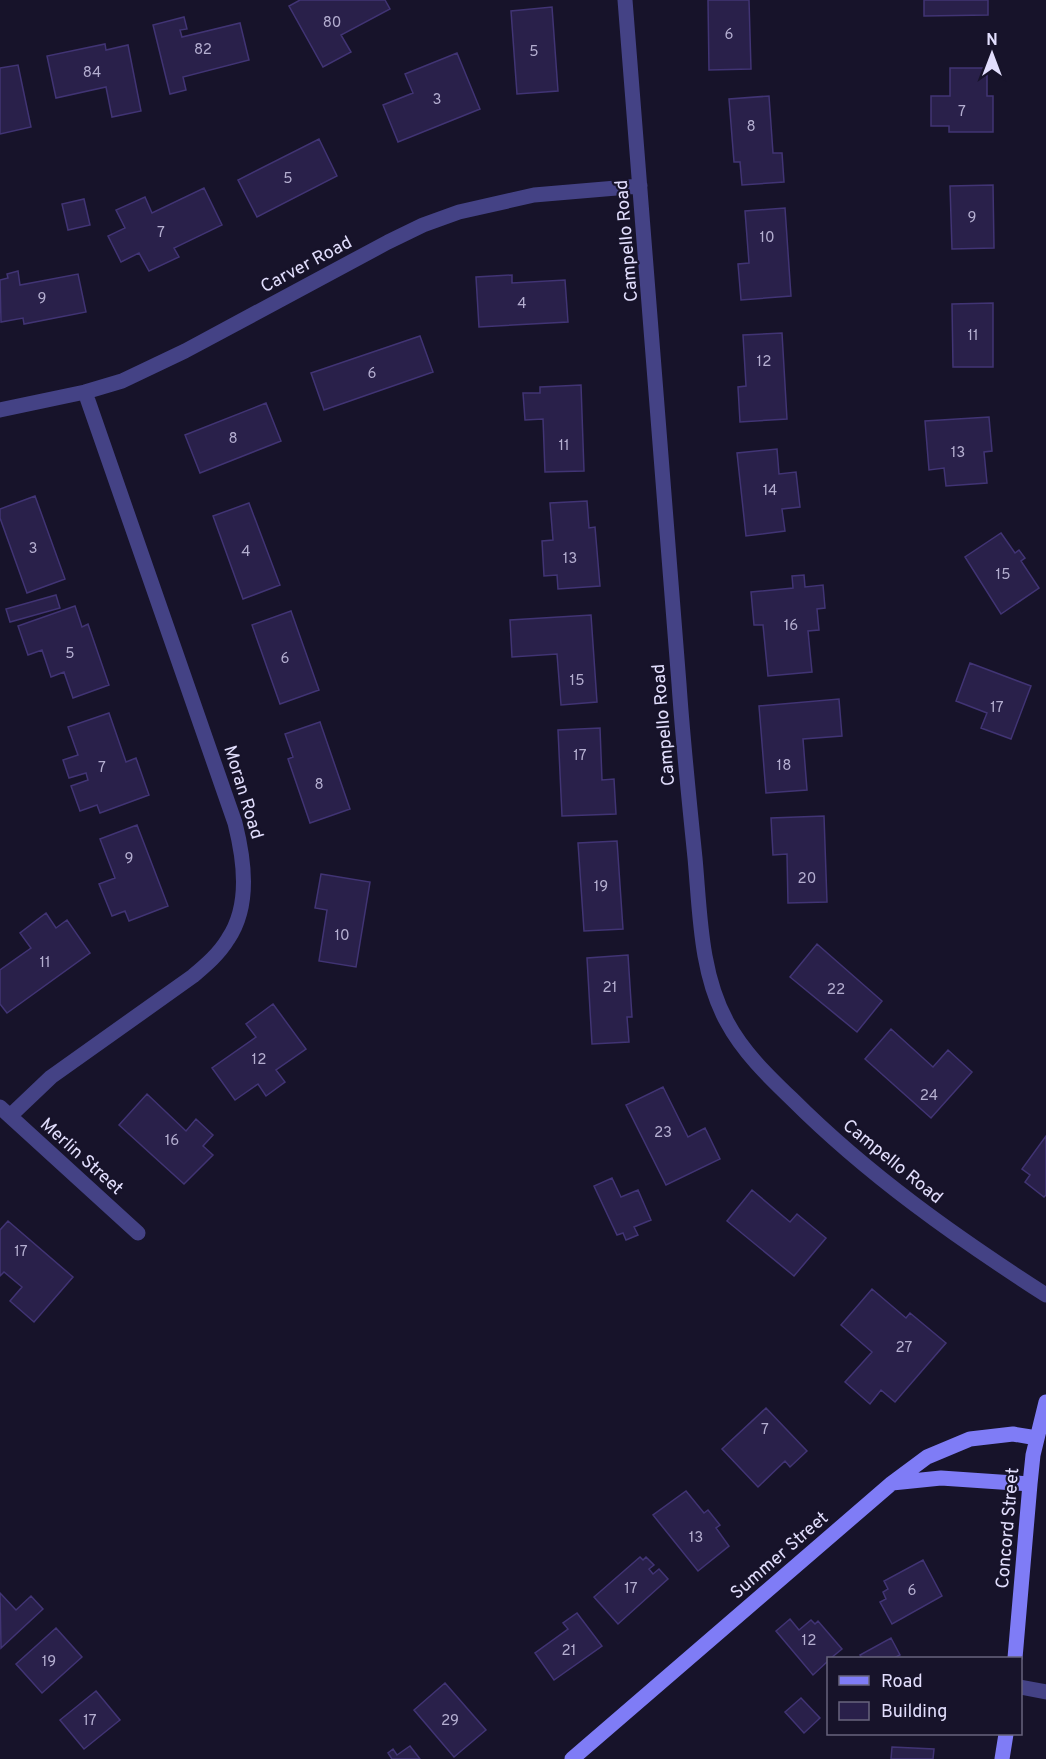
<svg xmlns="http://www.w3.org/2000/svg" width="1046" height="1759" font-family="Overpass,sans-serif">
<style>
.building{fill:#29204a;stroke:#413474;stroke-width:1.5}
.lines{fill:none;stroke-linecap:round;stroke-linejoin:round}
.street{stroke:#444285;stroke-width:15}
.secondary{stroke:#7f7cf6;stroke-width:15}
.labels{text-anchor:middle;stroke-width:4.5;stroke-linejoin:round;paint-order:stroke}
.number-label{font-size:15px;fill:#b4aed0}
.street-label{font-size:18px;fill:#e2defd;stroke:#17132a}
</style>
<rect width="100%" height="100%" fill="#17132a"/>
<path class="building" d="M300,0H385L390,9L341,35L351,52L323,67L289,6Z
M708,0H749L751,69L709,70Z
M924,0H988V15L924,16Z
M552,7L558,91L517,94L511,11Z
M184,17L187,29L180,30L182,37L240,23L249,60L183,77L186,90L170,94L153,25Z
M105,44L106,50L128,45L141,111L112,117L106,87L56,98L47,56Z
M457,53L480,109L398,142L383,105L413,93L405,74Z
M18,65L31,127L0,134V68Z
M950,68H987V96H993V132H949V126H931V96H950Z
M769,96L773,153H782L784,182L742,185L740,162H734L729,99Z
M319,139L337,176L257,217L238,180Z
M993,185L994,248L952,249L950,186Z
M204,188L222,225L174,248L179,257L149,271L139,253L121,262L108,236L125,228L116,210L145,197L152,213Z
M84,199L90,225L68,230L62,204Z
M785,208L791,296L741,300L738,264L749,263L745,211Z
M18,271L20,285L78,274L86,312L24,324L23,318L1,322L0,280L8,278L7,274Z
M512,275V283L565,280L568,322L479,327L476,277Z
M993,303V367H953L952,304Z
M782,333L787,419L740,422L738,387L746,386L743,335Z
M420,336L433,372L324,410L311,373Z
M581,385L584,471L545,472L543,419L525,420L523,393H540V387Z
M266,403L281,441L200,473L185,435Z
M989,417L992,451L984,452L987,483L946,486L944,468L929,470L925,421Z
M777,449L779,474L796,472L800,507L782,509L785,531L746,536L737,453Z
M35,496L65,579L27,593L0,518V509Z
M587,501L589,528L595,527L600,586L558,589L557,575L544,576L542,541L553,540L550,503Z
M249,503L280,585L243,599L213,516Z
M1001,533L1015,553L1019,550L1025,558L1021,561L1039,588L1001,614L965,557Z
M804,575L805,587L823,585L825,608L817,609L819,630L808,631L812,672L768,676L763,625H754L751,592L793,588L792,576Z
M56,595L60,608L10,622L6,609Z
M75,606L82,627L88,624L109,685L73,698L64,672L51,677L42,650L28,655L18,626Z
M291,611L319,690L280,704L252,625Z
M591,615L597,702L561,705L557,654L512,657L510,620Z
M970,663L1031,686L1011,739L981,728L987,713L956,701Z
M839,699L842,736L803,739L807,790L766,793L759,706Z
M109,713L126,762L136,758L149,795L100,813L97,805L80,811L71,786L88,780L86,773L69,778L63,760L78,755L68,727Z
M320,722L350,809L310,823L288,759L293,757L285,734Z
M600,728L602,780L614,779L616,814L562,816L558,730Z
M824,816L827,902L788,903L787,854L773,855L771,818Z
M137,825L168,906L129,921L125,911L112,916L99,884L115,878L100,839Z
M617,841L623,929L584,931L578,843Z
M321,874L370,882L356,967L319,961L327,910L315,908Z
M46,913L56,928L67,920L90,953L7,1013L0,1004V970L31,948L20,933Z
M817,944L882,1001L857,1032L790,977Z
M628,955L632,1017H627L629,1042L592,1044L587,958Z
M273,1004L306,1049L276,1070L285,1082L266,1096L258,1084L235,1100L212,1068L256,1037L246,1024Z
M891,1029L933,1067L948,1050L972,1072L931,1118L865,1059Z
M663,1087L688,1137L705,1128L720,1159L666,1185L626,1105Z
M147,1094L186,1131L196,1119L213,1135L203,1146L213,1155L184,1184L119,1125Z
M1046,1136V1195L1044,1197L1025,1182L1030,1175L1022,1169Z
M612,1178L621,1197L638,1190L651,1220L634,1227L638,1235L626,1240L623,1233L617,1235L594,1186Z
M752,1190L790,1222L797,1214L826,1238L794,1276L727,1221Z
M8,1221L73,1277L34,1322L10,1301L22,1287L4,1272L0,1276V1230Z
M872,1289L906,1318L910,1313L946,1343L895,1402L881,1390L870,1404L845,1382L872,1352L841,1325Z
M766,1408L807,1451L790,1467L785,1461L758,1487L722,1449Z
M686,1491L704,1513L708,1510L720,1525L716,1528L729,1546L698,1571L653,1515Z
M640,1557L643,1560L646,1557L654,1565L649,1569L653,1574L659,1569L668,1579L618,1624L594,1597Z
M923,1560L942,1596L892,1624L880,1602L886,1599L883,1592L888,1589L884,1581Z
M0,1593L16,1610L31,1596L43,1609L1,1648Z
M577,1613L602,1646L554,1680L535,1653L568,1629L563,1623Z
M790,1619L799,1630L811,1620L815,1624L818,1621L842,1649L831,1658H828V1661L813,1675L776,1631Z
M56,1628L82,1657L42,1693L16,1664Z
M891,1638L900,1655L894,1658H862L860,1655Z
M445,1683L486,1730L454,1757L414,1710Z
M96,1691L120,1720L84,1749L60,1720Z
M801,1698L820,1718L804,1733L785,1712Z
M410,1746L420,1759H392L388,1753L393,1749L397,1755Z
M892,1747L934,1749L933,1759H891Z"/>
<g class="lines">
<path class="street" d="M625,0C644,228 662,456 679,684C683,742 689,800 695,858C700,912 700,973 727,1022C743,1052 768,1076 792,1099C868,1175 956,1237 1046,1295
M0,410L85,392L122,381L185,351L388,242L423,225L459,212L534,195L640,186
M0,1107L138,1233
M10,1116L51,1077L193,976C206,965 219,954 228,939C251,905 244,859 235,823L85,392
M1020,1687L1046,1692"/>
<path class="secondary" d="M892,1483L941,1478L1030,1484
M1015,1658L1030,1484L1033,1455L1046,1402
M572,1759L892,1483L927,1457L970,1439L1013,1434L1037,1438
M1002,1759L1006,1734"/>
</g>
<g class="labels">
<g class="number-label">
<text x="332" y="27">80</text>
<text x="729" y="39">6</text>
<text x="203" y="54">82</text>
<text x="534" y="56">5</text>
<text x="92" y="77">84</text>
<text x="437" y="104">3</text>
<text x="962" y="116">7</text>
<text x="751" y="131">8</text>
<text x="288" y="183">5</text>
<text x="972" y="222">9</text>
<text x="161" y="237">7</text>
<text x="767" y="242">10</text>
<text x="42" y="303">9</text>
<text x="522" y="308">4</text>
<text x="973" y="340">11</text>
<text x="764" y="366">12</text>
<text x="372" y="378">6</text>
<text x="233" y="443">8</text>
<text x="564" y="450">11</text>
<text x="958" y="457">13</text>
<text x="770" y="495">14</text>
<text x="33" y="553">3</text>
<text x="246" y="556">4</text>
<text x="570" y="563">13</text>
<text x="1003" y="579">15</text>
<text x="791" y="630">16</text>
<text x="70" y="658">5</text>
<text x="285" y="663">6</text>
<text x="577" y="685">15</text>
<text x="997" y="712">17</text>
<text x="580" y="760">17</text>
<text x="784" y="770">18</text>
<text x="102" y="772">7</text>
<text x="319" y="789">8</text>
<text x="129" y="863">9</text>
<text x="807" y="883">20</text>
<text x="601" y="891">19</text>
<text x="342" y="940">10</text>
<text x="45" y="967">11</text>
<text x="610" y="992">21</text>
<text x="836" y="994">22</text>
<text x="259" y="1064">12</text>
<text x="929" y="1100">24</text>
<text x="663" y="1137">23</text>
<text x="172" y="1145">16</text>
<text x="21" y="1256">17</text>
<text x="904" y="1352">27</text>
<text x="765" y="1434">7</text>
<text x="696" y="1542">13</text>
<text x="631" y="1593">17</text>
<text x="912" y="1595">6</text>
<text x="809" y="1645">12</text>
<text x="569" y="1655">21</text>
<text x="49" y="1666">19</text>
<text x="90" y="1725">17</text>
<text x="450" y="1725">29</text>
</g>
<g class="street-label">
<text transform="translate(626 241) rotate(-95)" y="6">Campello Road</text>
<text transform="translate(306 264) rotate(-28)" y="6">Carver Road</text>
<text transform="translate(663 725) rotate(-95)" y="6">Campello Road</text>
<text transform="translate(244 792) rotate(73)" y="6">Moran Road</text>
<text transform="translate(82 1156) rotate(42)" y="6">Merlin Street</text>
<text transform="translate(893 1161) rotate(39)" y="6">Campello Road</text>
<text transform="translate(1007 1528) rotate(-85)" y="6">Concord Street</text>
<text transform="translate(779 1555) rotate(-41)" y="6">Summer Street</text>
</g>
</g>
<rect x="827" y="1657" width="195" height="78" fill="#17132a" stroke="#68647e" stroke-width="1.5"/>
<rect x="839" y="1676" width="30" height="9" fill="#7f7cf6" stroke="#68647e" stroke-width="1.5"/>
<text x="881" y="1687" font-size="18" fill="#e2defd">Road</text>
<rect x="839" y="1702" width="30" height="18" fill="#29204a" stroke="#68647e" stroke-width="1.5"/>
<text x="881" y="1717" font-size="18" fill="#e2defd">Building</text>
<g transform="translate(992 54)" stroke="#17132a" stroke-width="4.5" paint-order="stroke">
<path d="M0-4.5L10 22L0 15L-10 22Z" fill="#e2defd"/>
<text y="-9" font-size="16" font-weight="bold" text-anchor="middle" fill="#e2defd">N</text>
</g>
</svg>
